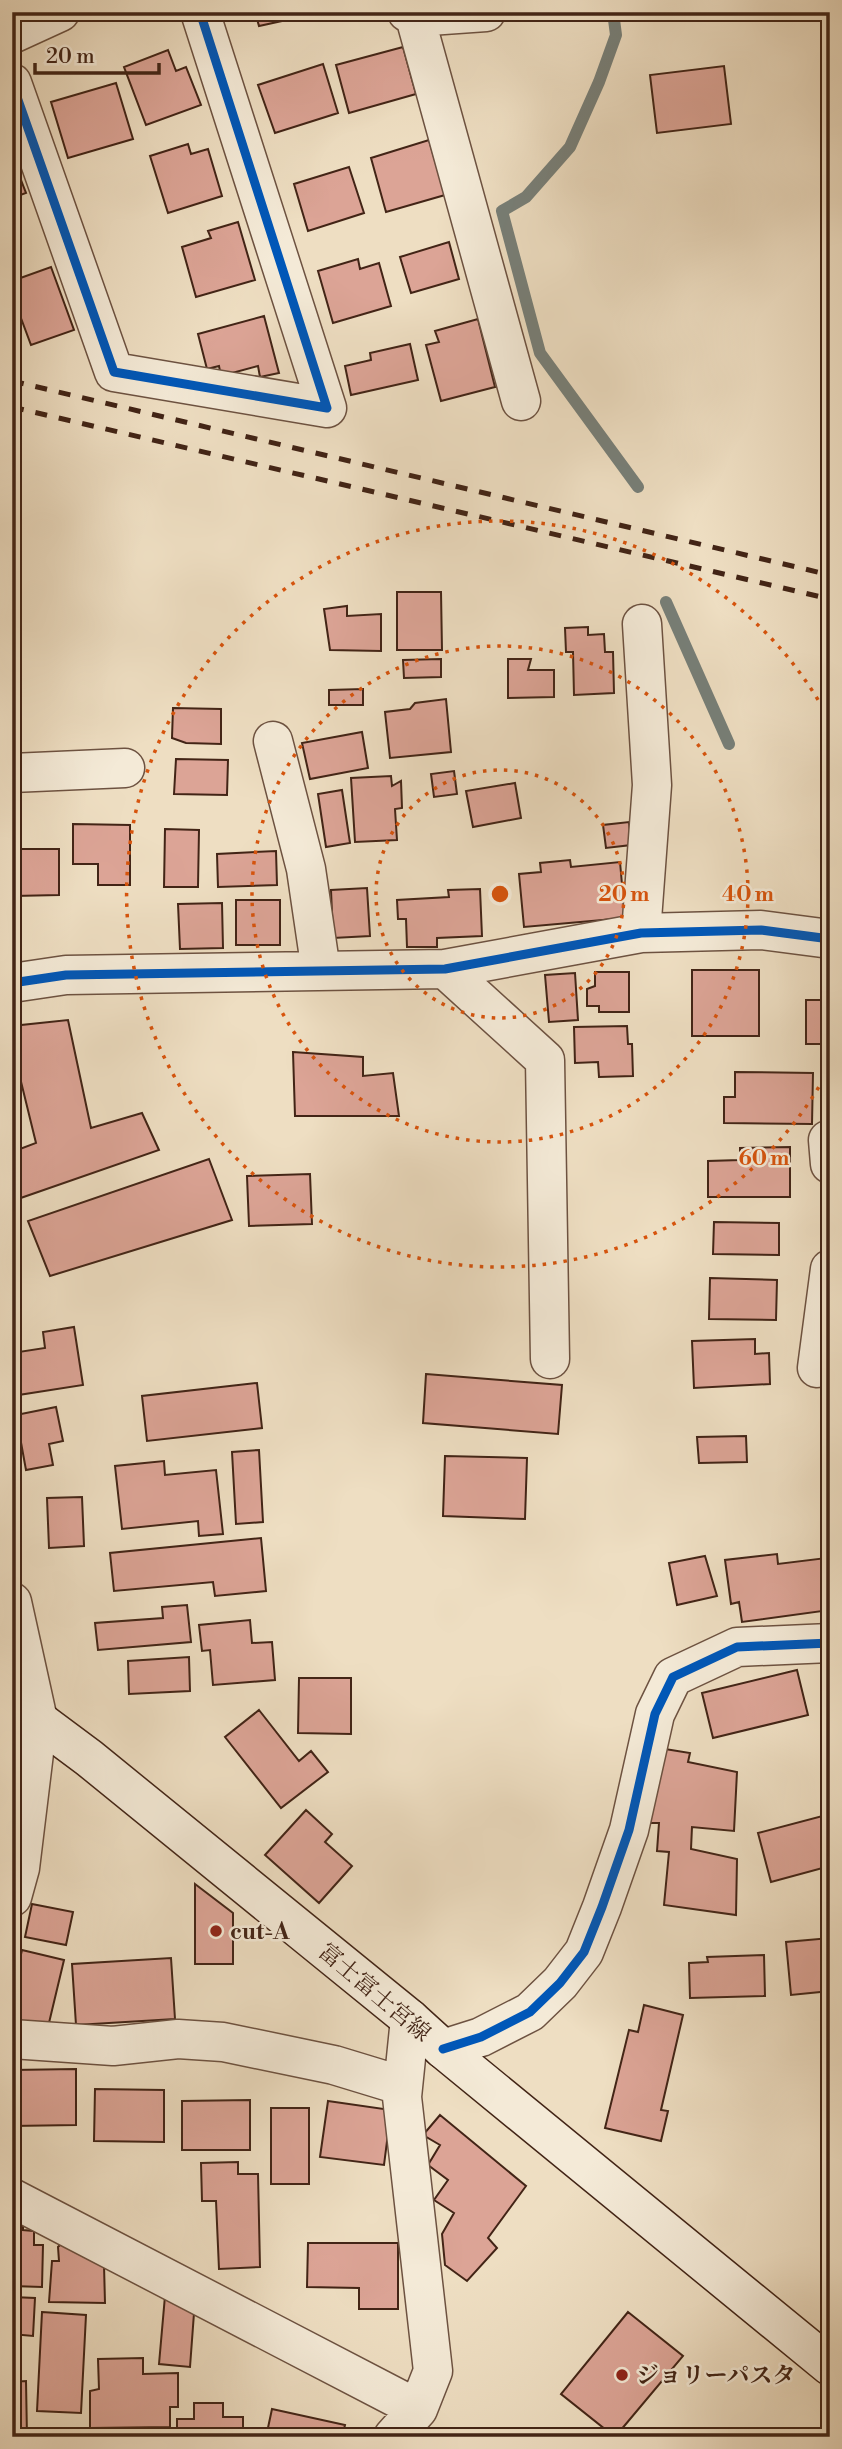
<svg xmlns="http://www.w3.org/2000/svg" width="842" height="2449" font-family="'Libre Bodoni','Noto Serif JP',serif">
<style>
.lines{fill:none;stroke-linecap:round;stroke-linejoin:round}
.stream{stroke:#777f78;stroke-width:12}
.building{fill:#dca496;stroke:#422416;stroke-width:2}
.minor-casing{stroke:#6d5241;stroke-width:41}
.secondary-casing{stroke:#422416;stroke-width:41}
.minor{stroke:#f4ead7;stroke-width:38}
.secondary{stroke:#f4ead7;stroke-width:38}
.rail{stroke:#422416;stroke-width:5;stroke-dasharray:12 12;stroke-linecap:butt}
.cycleway-casing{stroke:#f4ead7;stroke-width:13}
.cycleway{stroke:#0057b8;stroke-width:9}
.ring{fill:none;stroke:#d7540d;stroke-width:3.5;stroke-dasharray:3.5 7}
.poi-dot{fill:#8f2418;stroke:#f4ead7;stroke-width:2.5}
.labels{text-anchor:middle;stroke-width:5;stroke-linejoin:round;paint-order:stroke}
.poi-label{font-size:23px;font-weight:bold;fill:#422416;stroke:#f4ead7;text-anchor:start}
.street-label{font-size:23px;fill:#422416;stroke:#f4ead7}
.centre{fill:#d7540d;stroke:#f4ead7;stroke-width:3.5}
.ring-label{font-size:21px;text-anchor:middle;font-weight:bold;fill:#d7540d;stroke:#f4ead7;stroke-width:5;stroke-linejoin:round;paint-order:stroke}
</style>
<rect width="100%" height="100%" fill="#eedec2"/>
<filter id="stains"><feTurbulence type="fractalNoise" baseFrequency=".00286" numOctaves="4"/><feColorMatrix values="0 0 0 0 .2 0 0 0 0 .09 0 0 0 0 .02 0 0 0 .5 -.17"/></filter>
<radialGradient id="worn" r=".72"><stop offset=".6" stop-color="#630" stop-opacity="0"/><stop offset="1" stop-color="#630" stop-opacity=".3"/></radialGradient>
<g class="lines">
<path class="stream" d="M613,12L616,35L599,82L570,147L526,197L502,211L540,353L638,487
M666,602L729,744"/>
</g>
<path class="building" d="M255,12H304L305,16L259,26Z
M403,47L416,94L349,113L336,65Z
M168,50L176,71L186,67L201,105L146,125L124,67Z
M323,64L338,113L275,133L258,85Z
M724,66L731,124L657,133L650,75Z
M116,83L133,139L68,158L51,102Z
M429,140L445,195L386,212L371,158Z
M188,144L191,154L208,149L222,196L168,213L150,156Z
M12,157L26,193L12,198Z
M349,167L364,213L308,231L294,184Z
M238,222L255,280L196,297L182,247L211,238L208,231Z
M449,242L459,279L411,293L400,257Z
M358,259L360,269L379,263L391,306L333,323L318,271Z
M51,267L74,330L31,345L12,294V281Z
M264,316L279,373L260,377L258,366L221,376L219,366L207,369L198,334Z
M478,319L495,387L441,401L426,345L439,342L435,331Z
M410,344L418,380L351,395L345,366L371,360L370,353Z
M397,592H441L442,650H397Z
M347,606V616L381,614V651L330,650L324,609Z
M588,627V635L604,634L605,652H613L614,693L574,695L573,652H566L565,628Z
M441,659V677L404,678L403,660Z
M508,659H531L528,670H554V697L508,698Z
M363,689V705H329V690Z
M446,699L451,752L390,758L385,712L410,709L415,703Z
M173,708L221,709V744L186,743L172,738Z
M362,732L368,768L310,779L302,743Z
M176,759L228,760L227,795L174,794Z
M454,771L457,794L434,797L431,774Z
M391,776L392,786L401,781L402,808L395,809L397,840L355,842L351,778Z
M515,783L521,818L473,827L466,791Z
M342,790L350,843L326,847L318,794Z
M629,822L631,845L606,848L603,825Z
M73,824L130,825V885H98V864H73Z
M165,829L199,830L198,887H164Z
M12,849H59V895L14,896Z
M276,851L277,885L218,887L217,854Z
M570,860L571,867L620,862L625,918L524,927L519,874L541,872L540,863Z
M367,888L370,936L333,938L331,890Z
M480,889L482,936L437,938V947H407L406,919H398L397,900L449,897L448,890Z
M236,900H280V945H236Z
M222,903L223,948L180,949L178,904Z
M692,970H759V1036H692Z
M595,972H629V1012H599V1006H587V989L595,986Z
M575,973L578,1020L549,1022L545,975Z
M806,1000H830V1044H806Z
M68,1020L91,1128L142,1113L159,1150L12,1201V1152L36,1143L12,1045V1026Z
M627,1026L628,1044H632L633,1076L599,1077L598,1062L575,1063L574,1027Z
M293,1052L363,1057V1076L393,1073L399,1116H295Z
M735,1072L813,1073L812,1124L724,1123V1097H735Z
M12,1083L18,1139H12Z
M790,1147V1197H708V1161L740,1160V1148Z
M209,1159L232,1220L50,1276L28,1221Z
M310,1174L312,1224L249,1226L247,1176Z
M714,1222L779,1223V1255L713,1254Z
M710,1278L777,1280L776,1320L709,1319Z
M74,1327L83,1385L12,1396V1353L45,1348L43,1332Z
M755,1339V1354L769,1353L770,1384L694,1388L692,1341Z
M426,1374L562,1385L558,1434L423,1423Z
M257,1383L262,1428L147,1441L142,1396Z
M56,1407L63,1441L49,1444L53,1465L26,1470L16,1415Z
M746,1436L747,1462L699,1463L697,1437Z
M259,1450L263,1522L236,1524L232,1452Z
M445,1456L527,1458L525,1519L443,1516Z
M164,1461L165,1475L216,1470L223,1534L199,1536L198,1521L122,1529L115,1466Z
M82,1497L84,1546L49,1548L47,1498Z
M261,1538L266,1591L215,1596L213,1582L114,1591L110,1553Z
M777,1554L778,1564L826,1558L830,1610L742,1622L739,1602L731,1604L725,1560Z
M705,1556L717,1596L677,1605L669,1563Z
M187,1605L191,1642L98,1650L95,1623L163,1618L162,1607Z
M250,1620L252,1643L272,1642L275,1680L213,1685L210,1650L202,1651L199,1625Z
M189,1657L190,1691L129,1694L128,1661Z
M797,1670L808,1715L713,1738L702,1693Z
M299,1678H351V1734L298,1733Z
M259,1710L299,1761L311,1751L328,1772L281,1808L225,1737Z
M665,1749L690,1753L688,1762L737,1772L734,1831L692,1827L691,1849L737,1859L736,1915L664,1905L669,1852L657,1851L659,1823H647Z
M306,1810L332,1834L325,1842L352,1866L319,1903L265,1855Z
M830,1814V1866L771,1882L758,1833Z
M195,1884L233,1913V1964H195Z
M32,1904L73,1912L66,1945L25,1937Z
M830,1938V1991L791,1995L786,1942Z
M22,1950L64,1960L48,2027L12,2019V1992Z
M764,1955L765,1996L690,1998L689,1963L708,1962L707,1957Z
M171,1958L175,2019L76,2025L72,1964Z
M644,2005L683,2015L661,2110L668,2111L661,2141L605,2128L629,2030L638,2032Z
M76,2069V2125L12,2126V2070Z
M95,2089L164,2090V2142L94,2141Z
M250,2100V2150H182V2101Z
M328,2101L391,2110L384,2165L320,2157Z
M271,2108H309V2184H271Z
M440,2115L526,2186L488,2238L497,2248L467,2281L445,2265L442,2234L454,2213L434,2200L448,2180L428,2165L440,2145L423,2135Z
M238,2162V2174H258L260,2267L219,2269L216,2201H202L201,2163Z
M12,2217H23V2230L34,2231V2245H43L42,2287L12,2286Z
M62,2243L104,2265L105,2303L49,2302L52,2261H59L58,2247Z
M308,2243H398V2309H359V2288L307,2287Z
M165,2296L194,2313L190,2367L159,2364Z
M12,2297L35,2298L33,2336L12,2334Z
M42,2312L86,2315L81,2413L37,2411Z
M628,2312L683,2356L615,2437L561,2394Z
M143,2358V2374L178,2373V2407H170V2427L90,2428V2391L99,2389L98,2359Z
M26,2381L27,2437H12V2382Z
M194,2403H223V2417H243V2437H177V2419H194Z
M272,2409L345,2425L342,2437H266Z"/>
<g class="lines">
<defs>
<path id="minor" d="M407,12L415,17L486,12
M415,17L521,401
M12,34L60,12
M12,83L114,372L327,408L200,12
M273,741L306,869L321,971
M12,773L125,768
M641,933L652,785L642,624
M445,969L545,1060L550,1359
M12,983L66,975L445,969L641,933L761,930L830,939
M828,1140L830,1164
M817,1368L830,1269
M12,1602L38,1720L20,1868L12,1897
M12,2039L113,2046L178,2039L223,2042L334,2065L403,2086
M443,2049L481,2037L530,2012L560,1983L584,1952L602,1907L629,1830L655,1714L673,1677L737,1647L830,1643
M12,2198L418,2409
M393,2437L418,2409L433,2371L402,2097L410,2019"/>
<path id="secondary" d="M12,1706L38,1720L89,1758L410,2019L443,2049L830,2366"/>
</defs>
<use href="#minor" class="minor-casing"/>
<use href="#secondary" class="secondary-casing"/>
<use href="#minor" class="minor"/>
<use href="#secondary" class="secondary"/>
<path class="rail" d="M12,381L830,575
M12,407L830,599"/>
<defs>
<path id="cycleway" d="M12,83L114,372L327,408L200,12
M12,983L66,975L445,969L641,933L761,930L830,939
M443,2049L481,2037L530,2012L560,1983L584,1952L602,1907L629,1830L655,1714L673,1677L737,1647L830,1643"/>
</defs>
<use href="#cycleway" class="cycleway-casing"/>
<use href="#cycleway" class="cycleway"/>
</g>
<g class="ring">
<circle cx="500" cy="894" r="124"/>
<circle cx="500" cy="894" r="248"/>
<path d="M829 1069A373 373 0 1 1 829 719"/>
</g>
<g class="poi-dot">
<circle cx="216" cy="1931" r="7"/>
<circle cx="622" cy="2375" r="7"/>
</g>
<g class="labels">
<g class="poi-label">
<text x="230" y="1939">cut-A</text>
<text x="636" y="2383">ジョリーパスタ</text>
</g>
<g class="street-label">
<text transform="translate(375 1992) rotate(40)" y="8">富士富士宮線</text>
</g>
</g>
<circle cx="500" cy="894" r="10" class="centre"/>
<g class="ring-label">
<text x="624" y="901">20 m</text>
<text x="748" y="901">40 m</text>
<text x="764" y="1165">60 m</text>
</g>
<rect width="842" height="2449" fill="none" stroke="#eedec2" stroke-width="42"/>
<rect x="14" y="14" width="814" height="2421" fill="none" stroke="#422416" stroke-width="3.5"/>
<rect x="21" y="21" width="800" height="2407" fill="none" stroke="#422416" stroke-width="2"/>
<path d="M35 63v10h124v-10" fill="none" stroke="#422416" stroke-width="3.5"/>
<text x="46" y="63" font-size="21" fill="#422416" stroke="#f4ead7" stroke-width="5" paint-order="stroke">20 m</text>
<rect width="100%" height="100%" filter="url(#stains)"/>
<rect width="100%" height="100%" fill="url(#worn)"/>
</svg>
